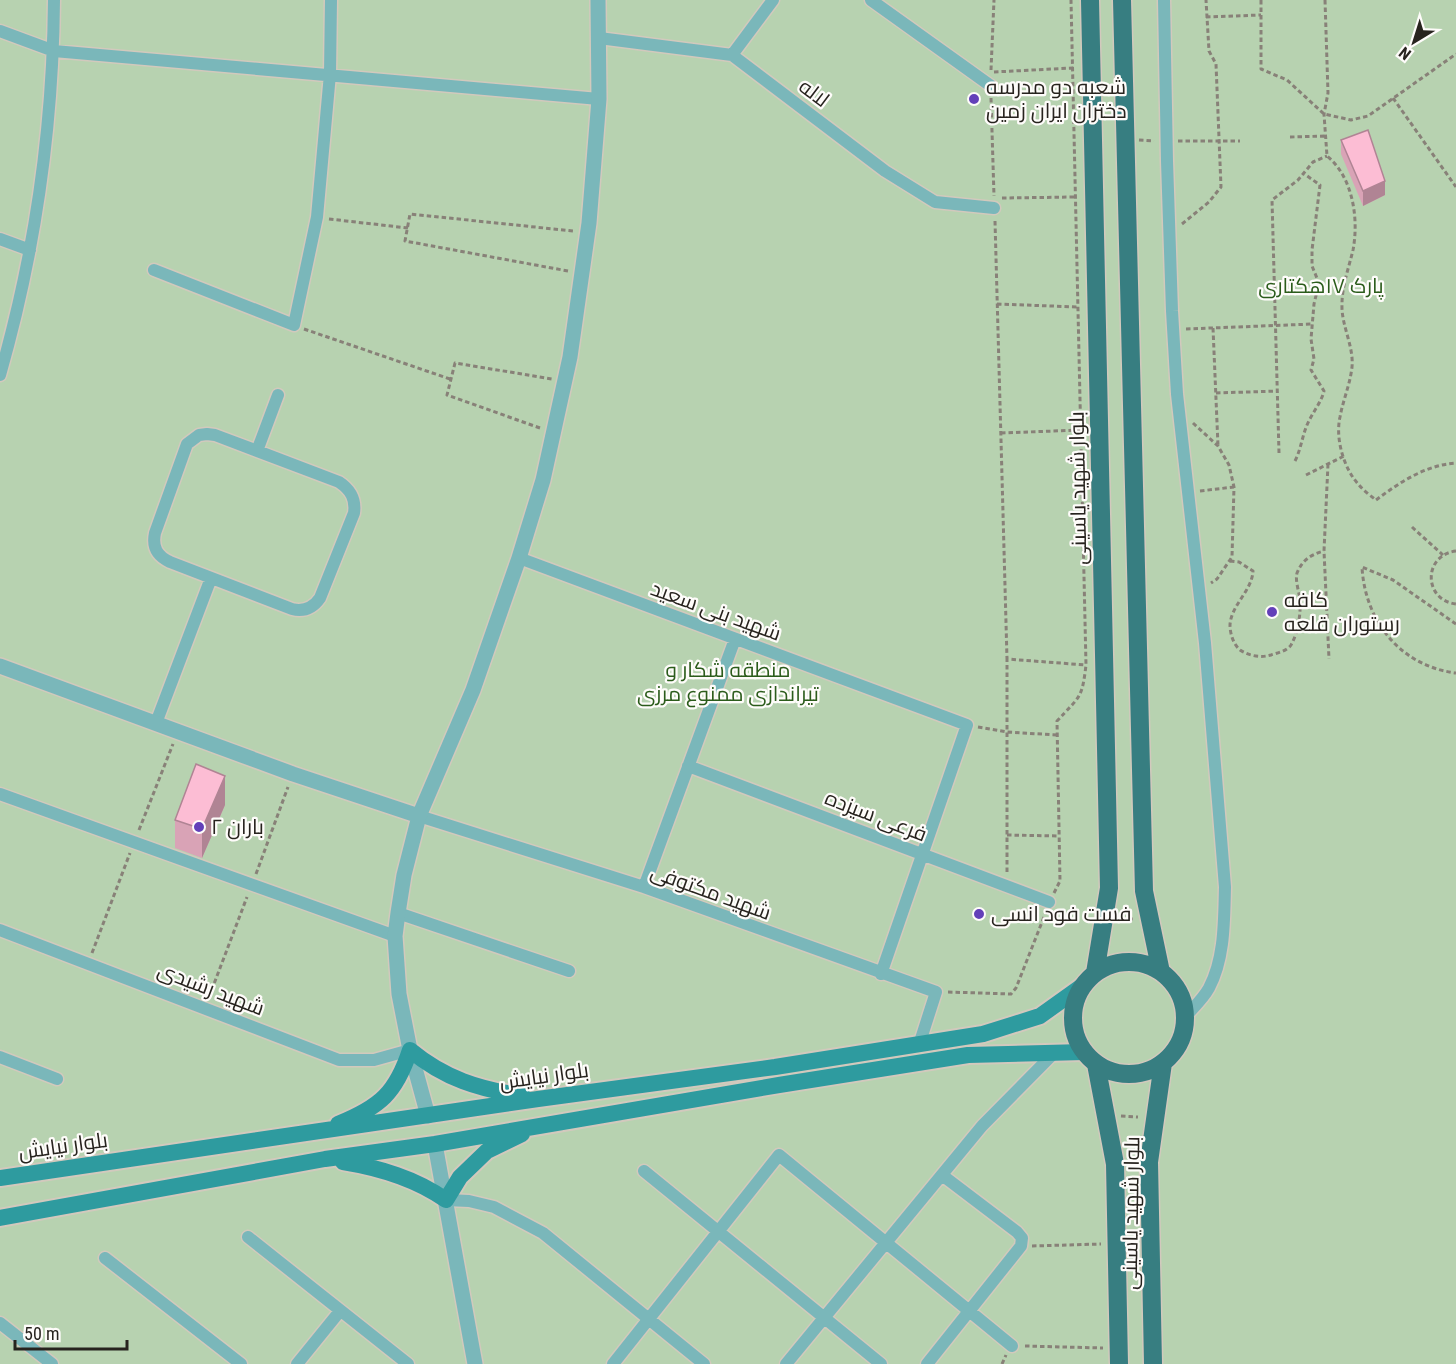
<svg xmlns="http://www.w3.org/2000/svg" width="1456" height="1364" font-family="'Roboto Condensed',Cairo,sans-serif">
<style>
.green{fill:#b7d2b0}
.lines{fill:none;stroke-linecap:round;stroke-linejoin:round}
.minor-casing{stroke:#d2c9bd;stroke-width:15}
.tertiary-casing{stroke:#d2c9bd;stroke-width:18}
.secondary-casing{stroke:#d2c9bd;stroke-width:20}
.primary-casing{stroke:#d2c9bd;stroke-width:21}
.path{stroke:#888178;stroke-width:3;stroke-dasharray:4.5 3;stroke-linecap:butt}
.minor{stroke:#7ab7ba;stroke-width:12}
.tertiary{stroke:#7ab7ba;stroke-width:15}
.secondary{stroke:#2e9b9f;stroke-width:16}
.primary{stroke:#377e81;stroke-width:18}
.wall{fill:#d9a3b6}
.shaded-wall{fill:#b08494}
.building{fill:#fcbdd4;stroke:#b08494;stroke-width:1.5}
.poi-dot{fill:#6340b9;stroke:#fefcfa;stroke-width:2}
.labels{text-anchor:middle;stroke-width:4.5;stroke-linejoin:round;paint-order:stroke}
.poi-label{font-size:21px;fill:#27231e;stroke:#fefcfa;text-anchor:start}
.street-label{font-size:21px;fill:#27231e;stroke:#fefcfa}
.park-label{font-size:21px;fill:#2b5c1b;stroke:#fefcfa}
</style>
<rect width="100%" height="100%" fill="#f8eee0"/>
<path class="green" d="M0,0H1456V1364H0Z"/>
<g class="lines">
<defs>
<path id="minor" d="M871,0L991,86
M1164,0L1167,161L1172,311L1177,394L1205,643L1225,887C1224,920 1225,958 1209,988C1203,999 1193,1008 1185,1017
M0,31L54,51L599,99
M599,38L732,55L885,171L935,202L994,208
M732,55L773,0
M0,239L30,250
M154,270L294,325L317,217L330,74L331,0
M0,375C35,253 53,127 54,0
M207,434L215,435L339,482C351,490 356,499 354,513L320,598C313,608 304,612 292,609L170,562C157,556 152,547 155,533L187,444L199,435Z
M257,451L278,395
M519,558L967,725L881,974
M156,723L211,578
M688,766L1049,902
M0,794L395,936
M419,816L644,887L936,992L919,1045
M644,887L735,639
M398,913L569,971
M0,930L339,1060H374L410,1050
M0,1057L57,1079
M644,1171L881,1364
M446,1200L469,1201L494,1207L543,1233L704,1364
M248,1237L408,1364
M105,1258L241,1364
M0,1323L52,1364
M297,1364L340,1311
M613,1364L779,1155L1012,1346
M786,1364L982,1126L1055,1052
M927,1364L1021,1246L1022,1238L1017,1232L942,1175"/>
<path id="tertiary" d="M0,666L293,774L419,816
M428,1116L410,1050L399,994L395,936L398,913L404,875L419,816L473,690L519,558L543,480L570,357L589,223L599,99L598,0
M435,1144L475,1364"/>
<path id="secondary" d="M338,1124C380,1107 396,1093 410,1050C445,1079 479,1089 523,1096
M343,1162C380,1168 415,1178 446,1200L460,1177L487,1151L522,1134
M0,1178L538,1099L775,1067L983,1034L1040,1016L1082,986
M0,1218L325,1159L435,1144L779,1085L968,1055L1084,1052"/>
<path id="primary" d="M1090,0L1109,888L1095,973
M1122,0L1144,891L1161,972
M1073 1018a56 56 0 1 1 112 0a56 56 0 1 1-112 0Z
M1096,1064L1115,1164L1119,1364
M1153,1364L1149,1162L1163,1063"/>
</defs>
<use href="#minor" class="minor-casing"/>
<use href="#tertiary" class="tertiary-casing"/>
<use href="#secondary" class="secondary-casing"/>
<use href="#primary" class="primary-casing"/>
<path class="path" d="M1261,0V69L1287,80L1324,114L1351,120L1368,116L1456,54
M1325,0L1328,93L1324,114L1327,156C1353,177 1359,219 1353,250C1349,267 1342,286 1342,304C1341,325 1354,346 1352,367C1350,385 1343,400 1340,417C1335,439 1344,469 1359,485C1364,491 1371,496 1376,500C1400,482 1426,465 1456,463
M1206,17L1261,15
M991,70L994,0
M994,72L1073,68
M991,98L994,196
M1393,98L1456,187
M1290,137L1326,136
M1139,140L1154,141
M1178,141H1240
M1002,198L1075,197
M329,219L408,228
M995,221L1007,659
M1182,224L1209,202L1221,187L1216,64L1209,51L1206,0
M568,271L405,241L410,214L573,231
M997,304L1078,307
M1213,328L1218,446
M304,329L450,379
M1186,329L1313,324
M1216,393L1278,391
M1193,423L1218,446L1229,465L1234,487L1232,557L1217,579L1211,583
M540,428L447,395L455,363L552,379
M1001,433L1081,430
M1279,453L1272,200L1298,180L1313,162L1327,156
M1295,461C1301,449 1302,437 1307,425C1312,413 1321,403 1324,391L1311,370L1314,359L1311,339L1314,304L1319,283L1312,266V250L1320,185L1303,173
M1328,464L1324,551L1329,659
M1306,475L1344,456
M1200,491L1234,487
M1412,527L1443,555
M1456,551C1423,555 1423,600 1456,604
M1230,561L1239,562L1253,571C1252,591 1231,605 1230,625C1230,633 1233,644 1240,650C1249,656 1261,658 1271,655C1277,653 1287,651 1291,645C1298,633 1301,613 1300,600C1299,591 1295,581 1297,573C1302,560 1312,554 1324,551
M1456,624L1393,580L1362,567C1365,621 1400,666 1456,673
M978,727L1007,732L1057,735
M139,830L173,744
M1007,835L1059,836
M1007,872V659L1086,665
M256,874L288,787
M1054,893L1060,881L1057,721C1080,696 1082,699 1086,665L1071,0
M1121,919H1135
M92,953L130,853
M948,992L1011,994L1016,988L1046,912
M209,997L247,897
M1121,1116L1138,1117
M1032,1246L1101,1244
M1025,1346L1103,1348
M1002,1364L1006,1355"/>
<use href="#minor" class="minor"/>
<use href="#tertiary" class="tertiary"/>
<use href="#secondary" class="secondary"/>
<use href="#primary" class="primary"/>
</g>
<path class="wall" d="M1341,140L1385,195L1363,206L1341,154Z
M225,805L202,858L175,848V820Z"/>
<path class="shaded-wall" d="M1385,181V195L1363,206V191Z
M225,776V805L202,858V829Z"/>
<path class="building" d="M1368,130L1385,181L1363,191L1341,140Z
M196,764L225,776L202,829L175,820Z"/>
<g class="poi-dot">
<circle cx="974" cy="99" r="6"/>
<circle cx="1272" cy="612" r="6"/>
<circle cx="199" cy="827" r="6"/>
<circle cx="979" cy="914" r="6"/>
</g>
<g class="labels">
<g class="poi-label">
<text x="986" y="94">شعبه دو مدرسه<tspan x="986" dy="24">دختران ایران زمین</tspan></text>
<text x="1284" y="607">کافه<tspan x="1284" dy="24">رستوران قلعه</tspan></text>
<text x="211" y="834">باران ۲</text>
<text x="991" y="921">فست فود انسی</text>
</g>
<g class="street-label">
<text transform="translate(814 93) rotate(37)" y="7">لاله</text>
<text transform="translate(1078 488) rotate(-91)" y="7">بلوار شهید یاسینی</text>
<text transform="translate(716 611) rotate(20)" y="7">شهید بنی سعید</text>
<text transform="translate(876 816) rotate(21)" y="7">فرعی سیزده</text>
<text transform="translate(711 892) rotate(20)" y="7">شهید مکتوفی</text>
<text transform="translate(211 989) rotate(21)" y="7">شهید رشیدی</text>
<text transform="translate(544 1076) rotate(-8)" y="7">بلوار نیایش</text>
<text transform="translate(63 1146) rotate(-8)" y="7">بلوار نیایش</text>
<text transform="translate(1131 1213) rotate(-89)" y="7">بلوار شهید یاسینی</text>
</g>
<g class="park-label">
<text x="1321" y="293">پارک ۱۷هکتاری</text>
<text x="728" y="677">منطقه شکار و<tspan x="728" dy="24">تیراندازی ممنوع مرزی</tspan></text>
</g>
</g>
<g transform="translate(1414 42) rotate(218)" stroke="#fefcfa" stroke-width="4.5" paint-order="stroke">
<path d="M0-4.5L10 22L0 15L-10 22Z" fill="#27231e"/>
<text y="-9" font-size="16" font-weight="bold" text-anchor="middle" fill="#27231e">N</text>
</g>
<path d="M15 1340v9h112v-9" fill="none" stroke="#27231e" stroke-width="3"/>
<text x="24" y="1340" font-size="18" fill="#27231e" stroke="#fefcfa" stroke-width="4.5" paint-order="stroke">50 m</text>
</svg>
